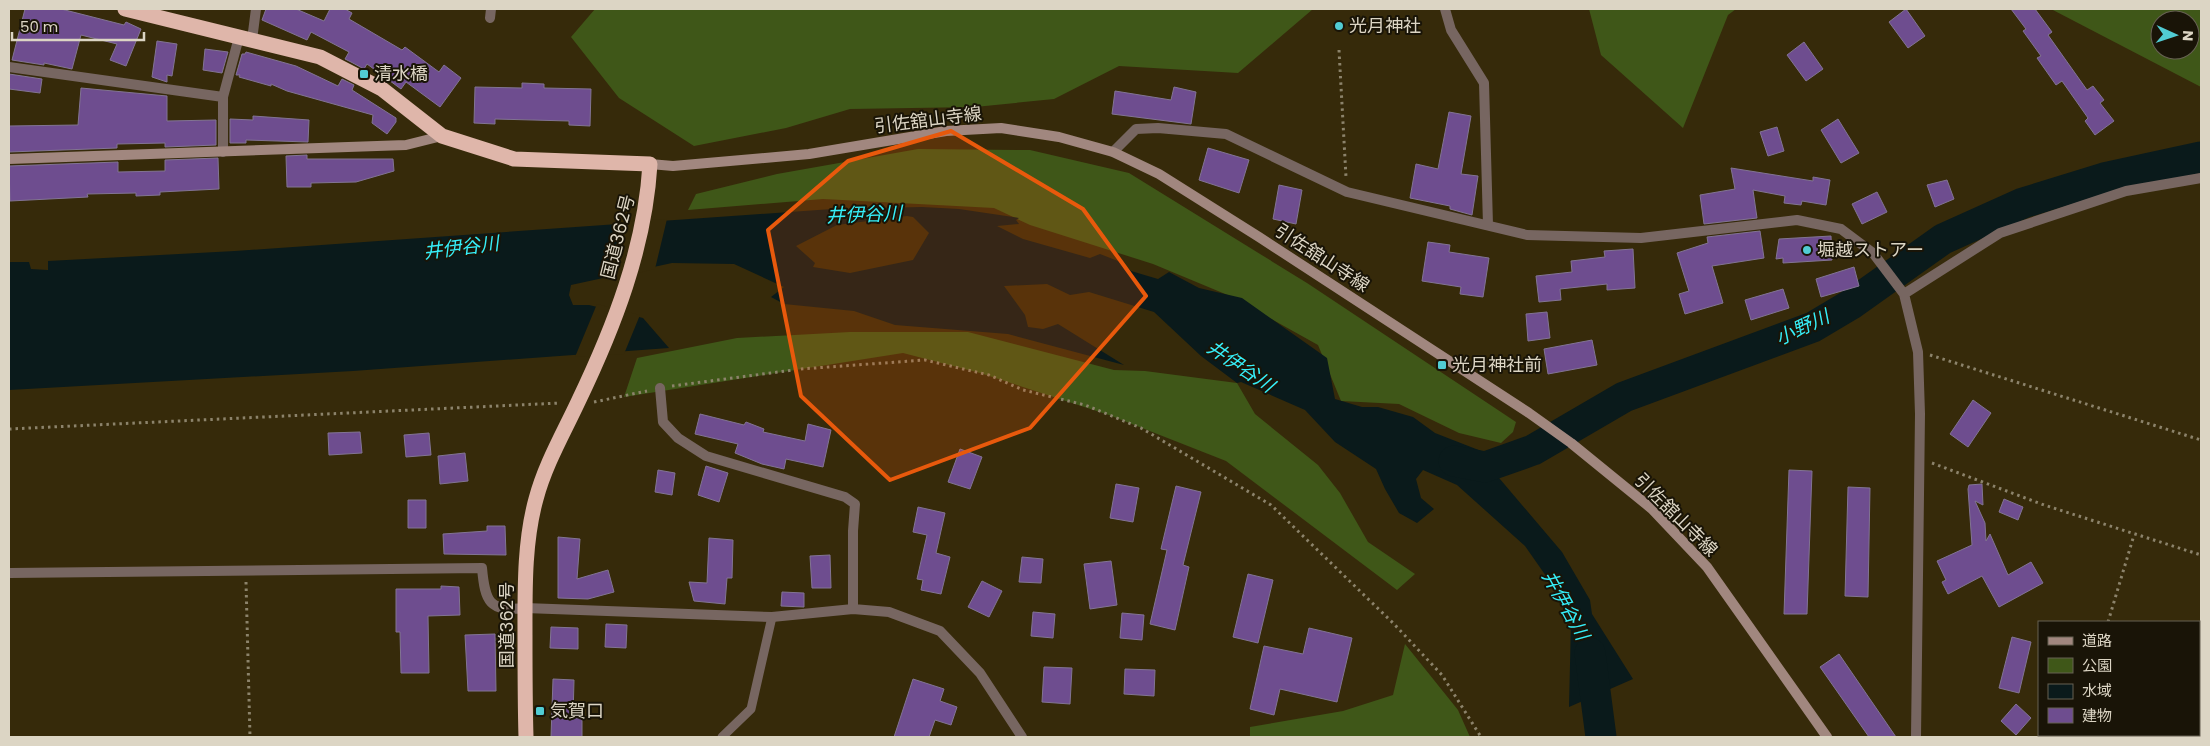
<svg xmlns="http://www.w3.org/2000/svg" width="2210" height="746" font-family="Poppins,'Noto Sans JP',sans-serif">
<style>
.green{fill:#3f5718;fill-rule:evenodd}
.water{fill:#0a1a1b;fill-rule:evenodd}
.pier{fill:#362a0a}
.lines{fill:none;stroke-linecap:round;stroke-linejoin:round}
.river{stroke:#0a1a1b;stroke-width:31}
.building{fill:#6e4d8f;stroke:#827493}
.path{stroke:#8c836b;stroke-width:3;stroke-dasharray:2.5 4;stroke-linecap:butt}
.lane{stroke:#776661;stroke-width:9}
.street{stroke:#776661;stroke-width:10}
.secondary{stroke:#a1877f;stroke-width:10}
.highway{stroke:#dfb6aa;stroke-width:15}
.marked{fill:#e8590c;fill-opacity:0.2;stroke:#e8590c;stroke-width:4;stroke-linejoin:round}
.poi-dot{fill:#51ccd3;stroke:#191407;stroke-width:2}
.labels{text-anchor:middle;stroke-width:4;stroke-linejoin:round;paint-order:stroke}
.poi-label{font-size:18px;fill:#dcd5c4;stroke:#191407;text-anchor:start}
.street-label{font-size:18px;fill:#dcd5c4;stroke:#191407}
.water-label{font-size:19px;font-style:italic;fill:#36eef8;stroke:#191407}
</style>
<rect width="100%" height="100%" fill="#362a0a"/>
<path class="green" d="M595,9H1313L1238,73L1119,66L1054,99L975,107L850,109L786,128L694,146L619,98L571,37Z
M1589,9H1736L1728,15L1683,128L1601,55Z
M2051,9H2201V87ZM2160,20H2190V50H2160Z
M918,149L1030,150L1129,173L1307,283L1516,422L1513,432L1501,443L1459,433L1399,404L1341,401L1318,345L1230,296L1153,264L1030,225L994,208L823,199L688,210L696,194L777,174Z
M850,332H968L1114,370L1145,371L1237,383L1255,414L1318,465L1340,493L1368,542L1415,574L1397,590L1226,461L1109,415L980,373L903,353L624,397L637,358L737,338Z
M1405,644L1458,710L1470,737H1250V727L1343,711L1393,695Z"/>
<path class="water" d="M922,207L959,209L1019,218L1016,220L1019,224L997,226L1023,239L1090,258L1100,254L1123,263L1131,271L1158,279L1169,272L1199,288L1242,298L1327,358L1335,399L1362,407H1378L1413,417L1435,433L1494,456V472L1562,552L1590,600L1592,614L1633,679L1569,707L1571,622L1553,586L1525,546L1457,485L1423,470L1416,479L1421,498L1434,509L1417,523L1399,513L1385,489L1376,469L1335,442L1305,410L1241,382L1237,383L1201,356L1154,312L1089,292L1070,295L1047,284L1004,286L1025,315L1028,327L1043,329L1058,324L1124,365L1008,334L895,325L854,311L784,304L771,297L784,287L734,264L672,263L571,285L569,295L573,305H589L643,318L669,348L353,371L9,390V262H29L31,269L48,270V261L235,251L832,209ZM907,216L913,217L929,233L913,260L850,273L813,267L815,263L796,246L837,225Z"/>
<path class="pier" d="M667,219L655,269L605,281L619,236L620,222Z
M597,304L640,315L624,354L575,357Z"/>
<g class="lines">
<path class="river" d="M1454,461L1485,467L1533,450L1624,397L1813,327L1850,305L1943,239L2023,203L2104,178L2201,157
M1590,653L1601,737"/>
</g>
<path class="building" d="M25,9H61L124,25L126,22L141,29L126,66L110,60L117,44L81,35L72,69L44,63V65L12,60Z
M266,9H296L324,21L330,9H345L352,13L349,19L402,50L405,47L439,72L444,65L461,78L440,107L406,82L401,89L367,64L364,69L351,62L345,59L349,52L311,32L307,40L262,20Z
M1906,9L1925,36L1908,48L1889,22Z
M2011,9H2035L2052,32L2048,35L2087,90L2093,86L2104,100L2100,103L2114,121L2095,135L2085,121L2088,118L2062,81L2056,85L2037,58L2041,56L2023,31L2026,29Z
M157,41L177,44L172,76L167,75V82L152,77Z
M1804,42L1823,69L1806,81L1787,55Z
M205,49L228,52L222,73L203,70Z
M246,52L296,66L338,86L342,79L354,85L352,90L396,118V122L387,134L372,123L373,115L287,91L271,84V86L239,77L240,75H236L242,54H245Z
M9,74L42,79L40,93L9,89Z
M522,83L544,84V88L591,89L590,126L569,125V121L495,119V124L474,123L475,87L522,88Z
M1174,87L1196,92L1191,124L1112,114L1115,91L1171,100Z
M81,88L167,96V121L216,120V145L165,147V143L117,144V148L9,152V126L78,125Z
M1449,112L1471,116L1461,174L1478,176L1472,215L1450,209V206L1410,198L1416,164L1438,169Z
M253,116L309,120L308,142L246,140V143H230V119L253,120Z
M1838,119L1859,153L1841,163L1821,130Z
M1777,127L1784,151L1768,156L1760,132Z
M1208,148L1249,160L1239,193L1199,180Z
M307,155V159H393L394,171L356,182L311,183V187H287L286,156Z
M218,158L219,189L160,192V195L136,196V193L87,194L88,197L10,201L9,166L118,162V172L165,171V160Z
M1731,168L1813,181V177L1830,180L1826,205L1802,201L1801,205L1784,203L1785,196L1753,190L1757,218L1704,224L1700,195L1735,189Z
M1947,180L1954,199L1935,207L1927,185Z
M1279,185L1302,190L1296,224L1273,219Z
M1877,192L1887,212L1862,224L1852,204Z
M1760,231L1764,258L1712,266L1723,303L1685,314L1679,294L1689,291L1677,253L1708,243L1707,237Z
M1831,236L1832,260L1783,263V258L1776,259L1779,239Z
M1428,242L1450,245L1449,252L1489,258L1483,297L1460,294L1461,287L1422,281Z
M1633,249L1635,288L1607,290V284L1560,289L1561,300L1539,302L1536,276L1572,272L1571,261L1605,257L1604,251Z
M1854,267L1859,286L1821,297L1816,279Z
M1783,289L1789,308L1751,320L1745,300Z
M1547,312L1550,338L1528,341L1526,314Z
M1592,340L1597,365L1548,374L1544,349Z
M1973,400L1991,413L1968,447L1950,434Z
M700,414L744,425L746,422L764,429L763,432L805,441L808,424L831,430L823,467L786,459L784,469L762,464L735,453L738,444L695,434Z
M360,432L362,453L329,455L328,433Z
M429,433L431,455L406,457L404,435Z
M960,449L982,457L970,489L948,482Z
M465,453L468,481L440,484L438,456Z
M706,466L728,473L719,502L698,495Z
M658,470L675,473L672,495L655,492Z
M1789,470L1812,471L1807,614H1784Z
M1116,484L1139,488L1133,522L1110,518Z
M1982,484L1983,505L1975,501L1985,523L1986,541L1990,534L2008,575L2031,562L2043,583L1999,607L1982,576L1948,594L1942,582L1946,580L1937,561L1972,545L1968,489L1969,485Z
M1176,486L1201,492L1183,565L1189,567L1175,630L1150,624L1167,550L1161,549Z
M1848,487L1870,488L1868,597L1845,596Z
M2004,499L2023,507L2018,520L1999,512Z
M408,500H426V528H408Z
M918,507L945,513L936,553L950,557L941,594L921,590L923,580L917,579L927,535L913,532Z
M487,526H505L506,555L444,554L443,534L487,531Z
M558,537L580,539L577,579L608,570L614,592L588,599L558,598Z
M709,538L733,540L732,578H727L725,604L694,601L689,582L707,583Z
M830,555L831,588H812L810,556Z
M1022,557L1043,559L1041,583L1019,582Z
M1111,561L1117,605L1090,609L1084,564Z
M1248,574L1273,580L1258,643L1233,637Z
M982,581L1002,591L989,617L968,607Z
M441,586L459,587L460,615L428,616L429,673H401L400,632H396V589H441Z
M782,592L804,593V607L781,606Z
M1033,612L1055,614L1053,638L1031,636Z
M1122,613L1144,615L1142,640L1120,638Z
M606,624L627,625L626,648L605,647Z
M551,627L578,628V649L550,648Z
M1309,628L1352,638L1337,702L1280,689L1274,715L1250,709L1264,646L1303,654Z
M495,634L496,691H468L465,635Z
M2012,637L2031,642L2019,693L1999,688Z
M1839,654L1896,737H1869L1820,667Z
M1044,667L1072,668L1070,704L1042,702Z
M1125,669L1155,670L1154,696L1124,694Z
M553,679L574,680L573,718H582V737H551Z
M913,679L944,689L940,701L957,707L951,725L935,720L929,737H894Z
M2016,704L2031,718L2016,735L2001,721Z"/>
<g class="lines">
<path class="path" d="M1339,50L1346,177
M1930,355L2201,440
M672,386L801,369L925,360L989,375L1023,390L1085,405L1141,428L1271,505L1394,624L1442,675L1481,737
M594,402L647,391
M9,429L560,403
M1932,463L2044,505L2201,555
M246,582L250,737
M2108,622L2134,535"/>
<path class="lane" d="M722,737L751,709L772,617"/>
<path class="street" d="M1445,9L1451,30L1484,83L1488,225
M490,18L491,9
M252,40L256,9
M9,67L223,97
M223,152V97L239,37
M1113,152L1136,129L1158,128L1226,134L1347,192L1527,235L1641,238L1797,220L1841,229L1873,253L1904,294L1918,352L1920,414L1916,737
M1904,294L2000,233L2126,191L2201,178
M660,388L663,422L678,438L706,456L845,497L855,504L853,531V609
M9,573L482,568C485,602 489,612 525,608L772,617L853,609L889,612L940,631L980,673L1022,737
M2070,737L2071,735"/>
<path class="secondary" d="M9,159L406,145L442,136
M650,164L673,166L809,154L946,131L1001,128L1059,137L1113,152L1159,174L1259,237L1529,413L1571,443L1652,509L1707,567L1827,737"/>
<path class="highway" d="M125,9L320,57L382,89L442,136L514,159L650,164C645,248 614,327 578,402C563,434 545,465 536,499C524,542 525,591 525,635C525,669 525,703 526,737"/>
</g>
<path class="marked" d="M951,131L1083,209L1146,296L1030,428L890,480L801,396L768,230L848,161Z"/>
<g class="poi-dot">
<circle cx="1339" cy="26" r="5"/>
<rect x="359" y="69" width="10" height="10" rx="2.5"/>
<circle cx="1807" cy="250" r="5"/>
<rect x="1437" y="360" width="10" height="10" rx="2.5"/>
<rect x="535" y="706" width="10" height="10" rx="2.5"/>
</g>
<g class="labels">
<g class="poi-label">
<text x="1349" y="32">光月神社</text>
<text x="374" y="80">清水橋</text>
<text x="1817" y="256">堀越ストアー</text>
<text x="1452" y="371">光月神社前</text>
<text x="550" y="717">気賀口</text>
</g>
<g class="street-label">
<text transform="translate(928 120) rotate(-7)" y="6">引佐舘山寺線</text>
<text transform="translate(618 237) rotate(-76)" y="6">国道362号</text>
<text transform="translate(1322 258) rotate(33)" y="6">引佐舘山寺線</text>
<text transform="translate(1676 515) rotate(45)" y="6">引佐舘山寺線</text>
<text transform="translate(507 625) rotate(-90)" y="6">国道362号</text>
</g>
<g class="water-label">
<text transform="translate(864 214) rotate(-2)" y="7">井伊谷川</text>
<text transform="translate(461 247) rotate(-7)" y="7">井伊谷川</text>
<text transform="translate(1802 327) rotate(-25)" y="7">小野川</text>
<text transform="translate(1241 366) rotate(34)" y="7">井伊谷川</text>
<text transform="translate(1566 605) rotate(61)" y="7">井伊谷川</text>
</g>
</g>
<rect width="2210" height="746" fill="none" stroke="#dcd5c4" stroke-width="20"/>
<rect x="2038" y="621" width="162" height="115" fill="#191407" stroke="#676153"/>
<rect x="2048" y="637" width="25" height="8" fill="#a1877f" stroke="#676153"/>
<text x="2082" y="646" font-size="15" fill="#dcd5c4">道路</text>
<rect x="2048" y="658" width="25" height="15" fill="#3f5718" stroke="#676153"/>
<text x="2082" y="671" font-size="15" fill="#dcd5c4">公園</text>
<rect x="2048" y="684" width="25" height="15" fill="#0a1a1b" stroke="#676153"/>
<text x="2082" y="696" font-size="15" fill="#dcd5c4">水域</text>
<rect x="2048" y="708" width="25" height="15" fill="#6e4d8f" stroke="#676153"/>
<text x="2082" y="721" font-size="15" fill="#dcd5c4">建物</text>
<g transform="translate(2175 35) rotate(93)"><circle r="24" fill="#191407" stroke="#676153"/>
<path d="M0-4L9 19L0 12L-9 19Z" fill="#51ccd3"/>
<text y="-8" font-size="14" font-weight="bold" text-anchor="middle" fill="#dcd5c4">N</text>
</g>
<path d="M12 32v8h132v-8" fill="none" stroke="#dcd5c4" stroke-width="2.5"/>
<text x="20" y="32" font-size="15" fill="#dcd5c4" stroke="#191407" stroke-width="4" paint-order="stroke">50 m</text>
</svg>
